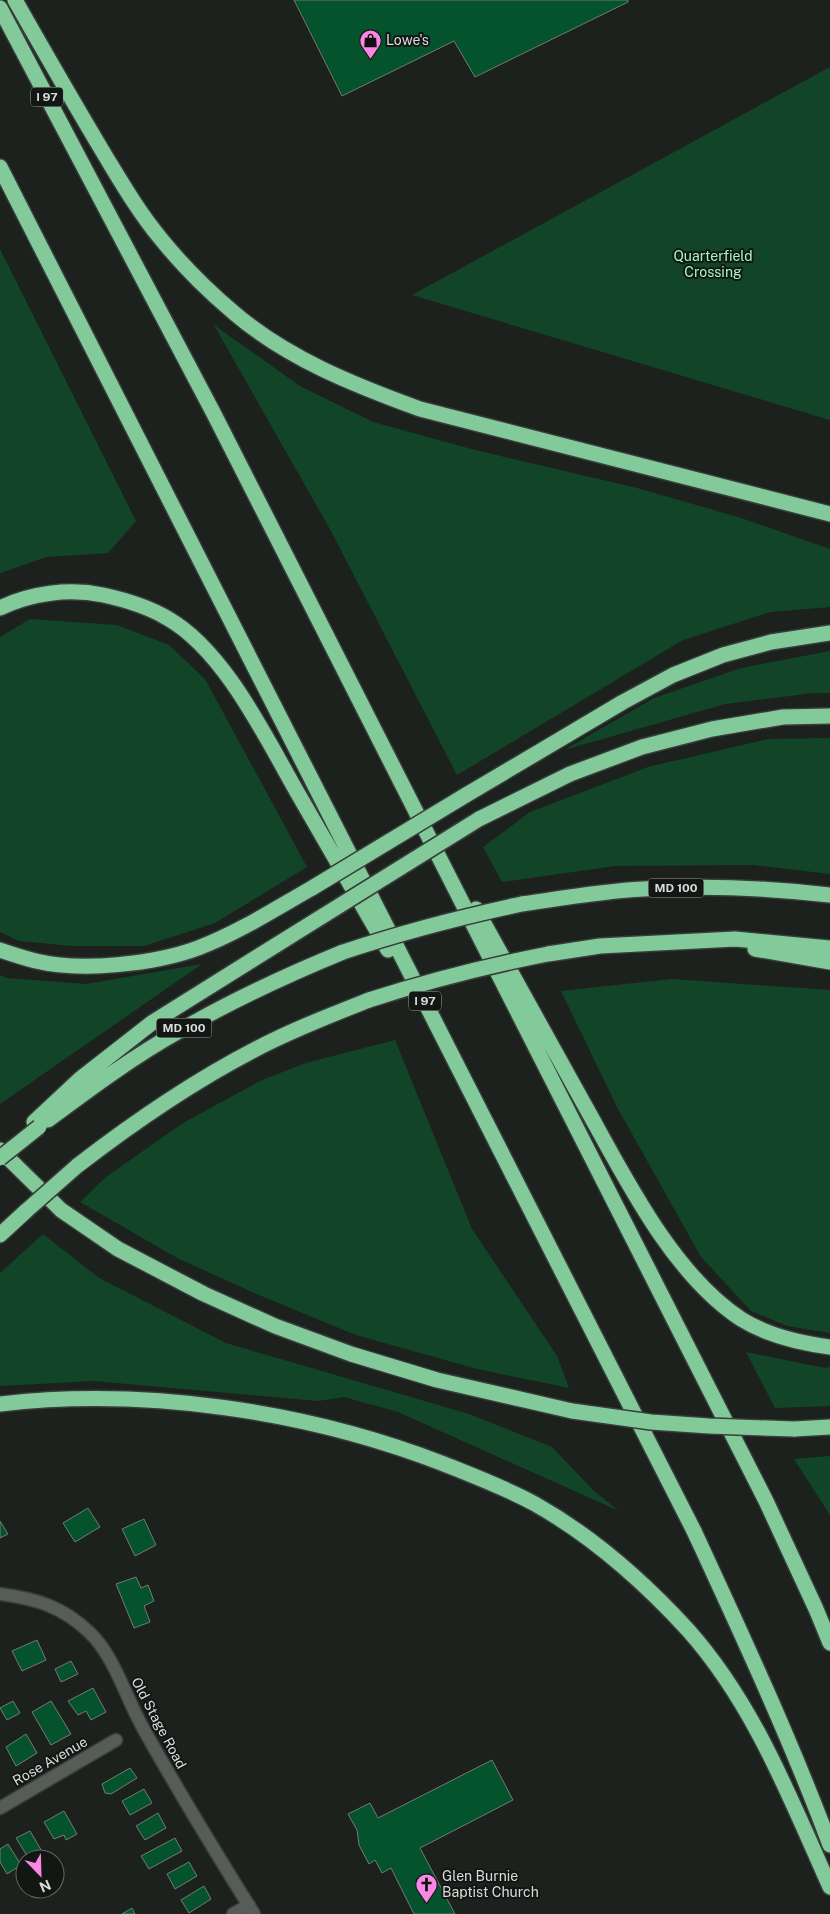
<svg xmlns="http://www.w3.org/2000/svg" width="830" height="1914" font-family="'Public Sans',sans-serif">
<style>
.green{fill:#124528}
.building{fill:#05532d;stroke:#747a76}
.lines{fill:none;stroke-linecap:round;stroke-linejoin:round}
.minor-casing{stroke:#393d3a;stroke-width:15}
.highway-casing{stroke:#393d3a;stroke-width:18}
.minor{stroke:#565c57;stroke-width:12}
.highway{stroke:#83ca9b;stroke-width:15}
.highway-bridge-casing{stroke:#393d3a;stroke-width:18;stroke-linecap:butt}
.highway-bridge{stroke:#83ca9b;stroke-width:15}
.labels{text-anchor:middle;stroke-width:4;stroke-linejoin:round;paint-order:stroke}
.shield{fill:#121714;stroke:#9ea29f;stroke-width:1}
.shield-label{font-size:12px;font-weight:bold;fill:#dadddb}
.poi-label{font-size:14px;fill:#dadddb;stroke:#121714;text-anchor:start}
.park-label{font-size:14px;fill:#a1fbc0;stroke:#121714}
.street-label{font-size:14px;fill:#dadddb;stroke:#121714}
</style>
<rect width="100%" height="100%" fill="#1c211d"/>
<path class="green" d="M830,67V420L412,295Z
M0,249L136,521L108,553L47,557L0,573Z
M214,325L300,386L373,422L475,450L637,488L738,517L830,549V607L770,612L683,640L457,775L331,531Z
M30,619L117,625L169,645L205,679L307,867L215,923L144,946H72L19,941L0,932V637Z
M830,651V693H813L725,704L564,750L654,698L741,668Z
M830,738V874L753,865L615,866L502,882L483,847L530,812L648,767L768,739Z
M202,964L0,1104V975L7,978L86,984Z
M672,979L830,990V1333L787,1326L751,1311L701,1257L617,1107L561,991Z
M395,1040L472,1229L557,1356L569,1388L477,1369L356,1335L259,1295L179,1259L80,1202L106,1177L183,1123L262,1080L306,1063Z
M43,1234L99,1278L226,1343L469,1414L552,1447L594,1491L619,1511L398,1412L344,1397L318,1401L94,1381L0,1386V1273Z
M746,1352L825,1368L830,1367V1406L775,1408Z
M830,1456V1515L794,1459Z"/>
<path class="building" d="M294,0H628V2L475,77L454,41L342,96Z
M88,1508L100,1527L75,1542L63,1523Z
M144,1519L156,1545L135,1556L122,1529Z
M0,1521L8,1534L0,1538Z
M136,1577L141,1588L148,1585L154,1601L144,1606L150,1622L134,1628L116,1584Z
M37,1640L46,1660L22,1671L12,1651Z
M71,1661L78,1674L61,1682L55,1669Z
M93,1688L106,1712L91,1720L86,1711L78,1715L68,1701Z
M13,1701L20,1713L7,1720L0,1708Z
M51,1701L71,1734L51,1745L32,1712Z
M26,1734L37,1753L16,1766L6,1747Z
M492,1760L513,1800L420,1848L455,1914H414L391,1868L382,1873L375,1860L369,1864L359,1845L357,1830L348,1814L370,1803L378,1818Z
M130,1768L137,1778L111,1794L105,1793L102,1784Z
M144,1789L152,1803L130,1815L122,1801Z
M64,1811L77,1834L66,1840L64,1835L54,1839L44,1822Z
M158,1813L166,1828L145,1840L136,1826Z
M30,1831L43,1853L33,1859H29L16,1838Z
M175,1838L182,1851L149,1869L141,1856Z
M8,1844L21,1865L7,1874L0,1862V1849Z
M189,1862L197,1876L175,1889L167,1874Z
M204,1886L211,1899L189,1913L181,1900Z
M132,1908L135,1914H122Z"/>
<g class="lines">
<defs>
<path id="minor" d="M0,1594C36,1599 62,1606 89,1632C114,1655 126,1698 143,1728C178,1791 216,1853 254,1914
M0,1808L116,1740
M233,1914L249,1905"/>
<path id="highway" d="M15,0C45,53 75,105 106,157C123,185 140,214 161,239C182,265 207,290 233,312C286,358 354,385 420,409L830,514
M0,8L214,414L766,1501L816,1609L830,1643
M0,167L694,1531C742,1635 790,1738 830,1845
M0,608C31,593 69,588 103,595C126,600 147,606 167,618C224,650 265,736 297,792C327,845 358,897 388,950
M466,795L623,702L673,675L723,655L771,642L830,633
M479,819L570,774L642,747L712,729L783,717L830,716
M522,904C563,898 603,891 643,889C706,885 768,888 830,895
M476,909C512,974 548,1039 584,1104C624,1175 671,1273 741,1319C768,1336 799,1343 830,1347
M755,949L830,962
M0,950C12,954 24,958 36,961C81,972 155,964 198,948C238,933 275,909 312,888
M548,954L600,946L735,939L830,948
M48,1120C91,1088 134,1056 181,1030C233,1000 287,975 343,952
M34,1122L80,1079L153,1022L326,914
M0,1150L61,1210L118,1249L204,1294L275,1326L351,1354L437,1380L572,1411
M77,1166C134,1122 192,1082 256,1049C292,1030 331,1015 369,1000
M0,1235L26,1211
M0,1404C146,1387 307,1411 444,1464C474,1476 506,1488 535,1504C592,1536 644,1582 688,1630C754,1704 790,1798 830,1887
M794,1429L830,1427"/>
</defs>
<use href="#minor" class="minor-casing"/>
<use href="#highway" class="highway-casing"/>
<use href="#minor" class="minor"/>
<use href="#highway" class="highway"/>
<defs>
<path id="highway-bridge" d="M312,888L466,795
M326,914L479,819
M343,952C403,932 461,917 522,904
M369,1000C428,981 487,966 548,954
M0,1158L39,1127
M26,1211L77,1166
M572,1411L651,1422L709,1426L794,1429"/>
</defs>
<use href="#highway-bridge" class="highway-bridge-casing"/>
<use href="#highway-bridge" class="highway-bridge"/>
</g>
<defs>
<symbol id="shop-pin" viewBox="-11 -11 22 30"><path d="M0 17L-7.5 6A9.5 9.5 0 1 1 7.5 6Z" fill="#fb87e5" stroke="#121714"/><path d="M-5-2.5h2.3a2.7 3.5 0 0 1 5.4 0H5L5.5 6h-11ZM-1.5-2.5h3a1.5 2.3 0 0 0-3 0Z" fill="#111"/></symbol>
<symbol id="church-pin" viewBox="-11 -11 22 30"><path d="M0 17L-7.5 6A9.5 9.5 0 1 1 7.5 6Z" fill="#fb87e5" stroke="#121714"/><path d="M-1.2-6h2.4v3.5h3.3v2.4h-3.3V6h-2.4V-.1h-3.3v-2.4h3.3Z" fill="#111"/></symbol>
</defs>
<g fill-rule="evenodd">
<use href="#shop-pin" x="358" y="28" width="25" height="34"/>
<use href="#church-pin" x="414" y="1872" width="25" height="34"/>
</g>
<g class="labels">
<g class="shield">
<rect x="31" y="87.5" width="32" height="19" rx="4"/>
<rect x="648.5" y="878.5" width="55" height="19" rx="4"/>
<rect x="409" y="991.5" width="32" height="19" rx="4"/>
<rect x="156.5" y="1018.5" width="55" height="19" rx="4"/>
</g>
<g class="shield-label">
<text x="47" y="101">I 97</text>
<text x="676" y="892">MD 100</text>
<text x="425" y="1005">I 97</text>
<text x="184" y="1032">MD 100</text>
</g>
<g class="poi-label">
<text x="386" y="45">Lowe's</text>
<text x="442" y="1881">Glen Burnie<tspan x="442" dy="16">Baptist Church</tspan></text>
</g>
<g class="park-label">
<text x="713" y="261">Quarterfield<tspan x="713" dy="16">Crossing</tspan></text>
</g>
<g class="street-label">
<text transform="translate(159 1723) rotate(62)" y="5">Old Stage Road</text>
<text transform="translate(50 1761) rotate(-30)" y="5">Rose Avenue</text>
</g>
</g>
<g transform="translate(40 1874) rotate(157)"><circle r="24" fill="#121714" stroke="#626664"/>
<path d="M0-4L9 19L0 12L-9 19Z" fill="#fb87e5"/>
<text y="-8" font-size="14" font-weight="bold" text-anchor="middle" fill="#dadddb">N</text>
</g>
</svg>
